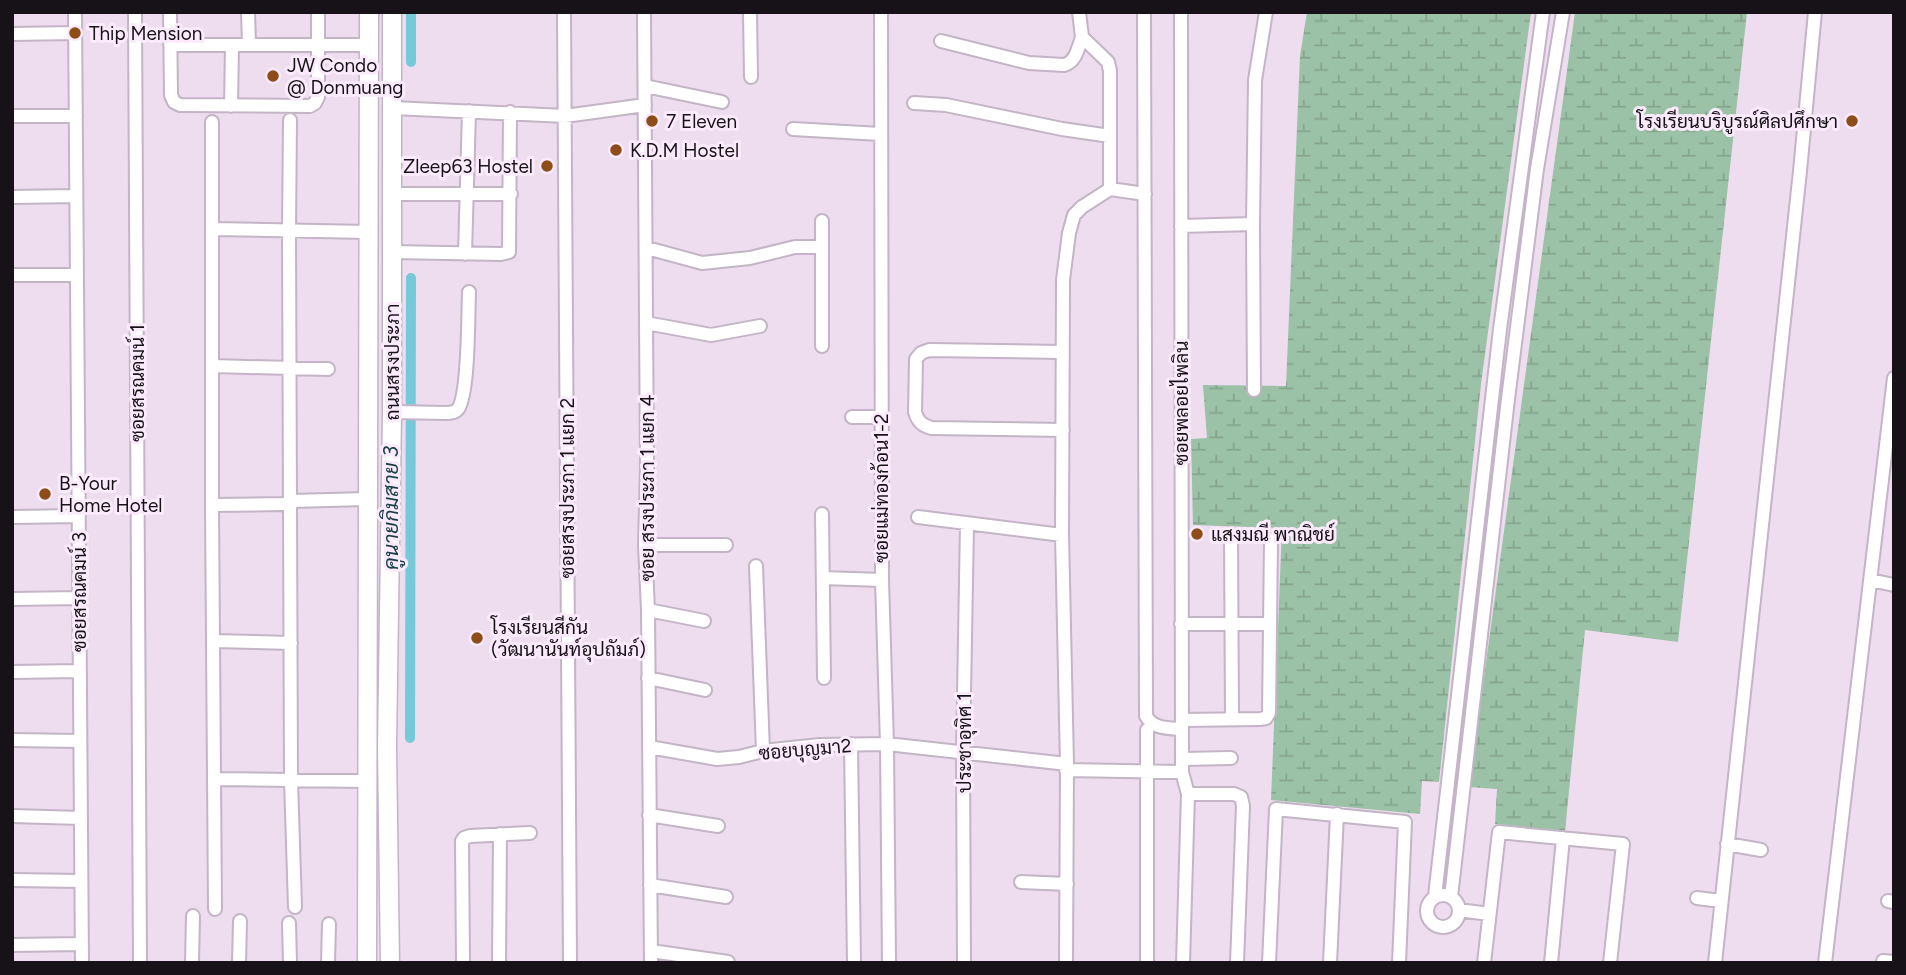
<svg xmlns="http://www.w3.org/2000/svg" width="1906" height="975" font-family="Figtree,Sarabun,sans-serif">
<style>
.wetland{fill:url(#wetland-marsh)}
.lines{fill:none;stroke-linecap:round;stroke-linejoin:round}
.canal{stroke:#75c9d8;stroke-width:10}
.street-casing{stroke:#c3b4c6;stroke-width:16}
.secondary-casing{stroke:#c3b4c6;stroke-width:21}
.street{stroke:#fff;stroke-width:12}
.secondary{stroke:#fff;stroke-width:18}
.poi-dot{fill:#8e4d18;stroke:#faeafc;stroke-width:2.5}
.labels{text-anchor:middle;stroke-width:6;stroke-linejoin:round;paint-order:stroke}
.poi-label{font-size:19px;fill:#171218;stroke:#faeafc;text-anchor:start}
.street-label{font-size:19px;fill:#171218;stroke:#faeafc}
.water-label{font-size:21px;font-style:italic;fill:#173f45;stroke:#faeafc}
</style>
<defs>
<pattern id="wetland-marsh" width="20" height="14" patternUnits="userSpaceOnUse" patternTransform="scale(1.75)"><rect width="20" height="14" fill="#9bc1a6"/><path d="M1 5h8M5 5V1M11 12h8M15 12V8" fill="none" stroke="#85a58e"/></pattern>
</defs>
<rect width="100%" height="100%" fill="#edddef"/>
<path class="wetland" d="M1307,12H1531L1481,384L1439,782L1422,781L1420,814L1271,800L1282,528L1193,525L1191,439L1207,438L1203,385L1286,386L1300,56Z
M1575,12H1747L1678,642L1585,630L1565,831L1495,824L1497,789L1469,787Z"/>
<g class="lines">
<path class="canal" d="M411,62V12
M410,738L411,278"/>
<defs>
<path id="street" d="M75,12L82,963
M135,12L140,963
M170,12L171,95L174,102L180,105L310,106L315,103L318,97V12
M248,12L249,44
M564,12L570,963
M644,12L647,468L645,545L648,610L651,963
M750,12L751,77
M881,12L882,580L887,744L889,963
M1144,12L1146,716C1153,729 1168,728 1182,729
M1181,12L1182,772L1188,794L1183,963
M12,34L75,33
M941,41L1029,63L1064,65C1076,62 1078,48 1082,37
M170,45H369
M645,86L722,102
M914,103L946,105L1062,129L1110,136
M231,106L232,45
M393,108L565,116L645,105
M12,116H76
M290,120L289,231L291,780L295,907
M212,122V505L215,909
M793,129L880,134
M1110,189L1145,194
M392,194H511
M12,197L76,196
M1181,226L1253,224
M213,229L368,232
M647,248L702,263L750,258L795,247H822
M392,252L501,254L509,252L510,112
M465,254L469,111
M12,275H77
M646,323L711,335L760,326
M822,346V221
M1062,352L929,350L921,353L916,359L915,412C918,422 922,425 931,428L1063,430
M212,366L328,369
M1254,390L1253,224L1255,80L1266,12
M392,412L448,413C453,412 455,413 458,409C469,394 468,314 469,292
M852,417H881
M212,505L283,504L291,501L367,499
M822,514L824,678
M12,517L79,516
M918,517L1062,535
M1231,534L1232,719
M645,545H726
M756,566L763,751
M823,578L882,580
M1870,580L1894,585
M12,599L79,598
M648,610L704,621
M1181,624H1270
M213,641L291,643
M12,672L80,671
M648,678L705,690
M1182,720L1260,719L1266,718L1269,713L1271,540
M1147,730V963
M12,740L80,741
M851,744L854,963
M649,747L717,759L739,757L763,751L820,745L887,744L1067,764
M1182,759L1231,758
M1066,770L1182,772
M214,779L366,781
M1188,794H1234L1241,797L1243,806L1237,963
M649,815L718,826
M12,816L81,818
M1727,844L1761,850
M12,880L81,881
M1021,882L1067,884
M650,885L726,897
M1427 911a16 16 0 1 1 32 0a16 16 0 1 1-32 0Z
M1435,896L1500,329L1543,12
M1451,897L1508,399L1537,169L1563,12
M1697,898L1721,901
M1888,901L1894,902
M1459,910L1489,914
M289,923L290,963
M12,945L81,944
M651,951L728,962
M1883,961L1894,962
M192,963L193,916
M239,963L240,921
M328,963L329,924
M463,963L462,841L464,838L470,836L530,833
M499,963L500,834
M964,963L963,752L967,523
M1066,963L1067,764L1062,535L1063,280L1069,233L1074,215L1082,207L1110,189V71L1108,62L1082,37L1079,12
M1269,963L1276,809L1405,822L1399,963
M1330,963L1337,814
M1484,963L1499,832L1623,844L1610,963
M1551,963L1563,838
M1715,963L1800,171L1815,12
M1825,963L1894,378"/>
<path id="secondary" d="M367,963L369,12
M390,963L387,747L392,412V12"/>
</defs>
<use href="#street" class="street-casing"/>
<use href="#secondary" class="secondary-casing"/>
<use href="#street" class="street"/>
<use href="#secondary" class="secondary"/>
</g>
<g class="poi-dot">
<circle cx="75" cy="33" r="7"/>
<circle cx="273" cy="76" r="7"/>
<circle cx="652" cy="121" r="7"/>
<circle cx="1852" cy="121" r="7"/>
<circle cx="616" cy="150" r="7"/>
<circle cx="547" cy="166" r="7"/>
<circle cx="45" cy="494" r="7"/>
<circle cx="1197" cy="534" r="7"/>
<circle cx="477" cy="638" r="7"/>
</g>
<g class="labels">
<g class="poi-label">
<text x="89" y="40">Thip Mension</text>
<text x="287" y="72">JW Condo<tspan x="287" dy="22">@ Donmuang</tspan></text>
<text x="666" y="128">7 Eleven</text>
<text x="1838" y="128" text-anchor="end">โรงเรียนบริบูรณ์ศิลปศึกษา</text>
<text x="630" y="157">K.D.M Hostel</text>
<text x="533" y="173" text-anchor="end">Zleep63 Hostel</text>
<text x="59" y="490">B-Your<tspan x="59" dy="22">Home Hotel</tspan></text>
<text x="1211" y="541">แสงมณี พาณิชย์</text>
<text x="491" y="634">โรงเรียนสีกัน<tspan x="491" dy="22">(วัฒนานันท์อุปถัมภ์)</tspan></text>
</g>
<g class="street-label">
<text transform="translate(392 362) rotate(-90)" y="7">ถนนสรงประภา</text>
<text transform="translate(137 383) rotate(-90)" y="7">ซอยสรณคมน์ 1</text>
<text transform="translate(1181 403) rotate(-90)" y="7">ซอยพลอยไพลิน</text>
<text transform="translate(567 488) rotate(-90)" y="7">ซอยสรงประภา 1 แยก 2</text>
<text transform="translate(647 488) rotate(-90)" y="7">ซอย สรงประภา 1 แยก 4</text>
<text transform="translate(881 488) rotate(-90)" y="7">ซอยแม่ทองก้อน1-2</text>
<text transform="translate(79 592) rotate(-90)" y="7">ซอยสรณคมน์ 3</text>
<text transform="translate(964 743) rotate(-90)" y="7">ประชาอุทิศ 1</text>
<text transform="translate(805 749) rotate(-5)" y="7">ซอยบุญมา2</text>
</g>
<g class="water-label">
<text transform="translate(391 508) rotate(-90)" y="7">คูนายกิมสาย 3</text>
</g>
</g>
<rect width="1906" height="975" fill="none" stroke="#171218" stroke-width="28"/>
</svg>
